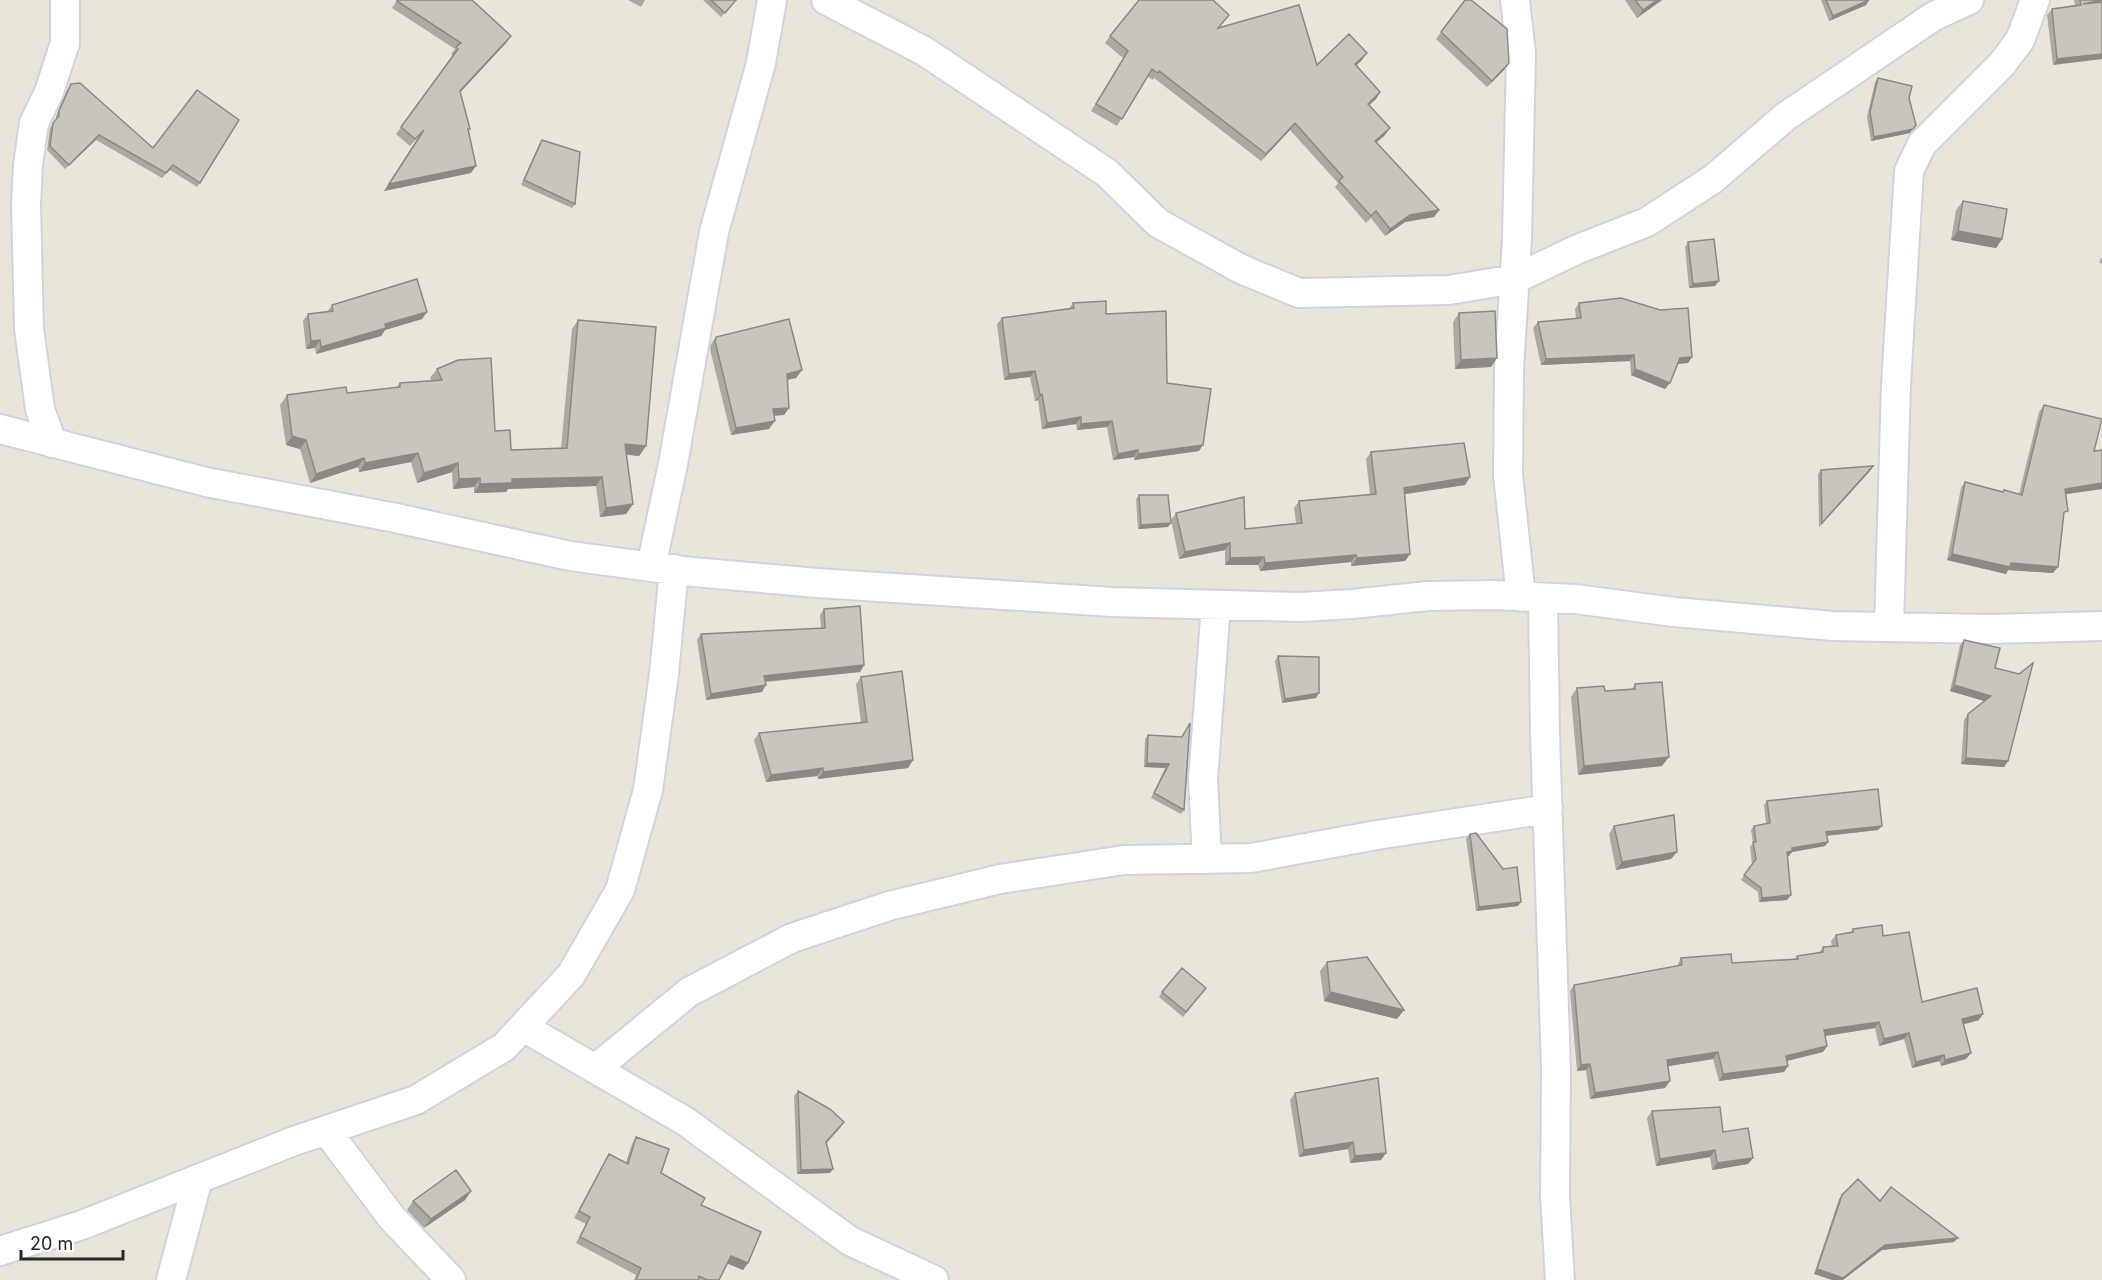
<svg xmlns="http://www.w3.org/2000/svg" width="2102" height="1280" font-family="Inter,sans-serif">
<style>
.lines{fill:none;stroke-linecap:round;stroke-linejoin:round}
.street-casing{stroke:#d1d2e0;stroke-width:32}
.street{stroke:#fff;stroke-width:28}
.wall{fill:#aca9a3}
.shaded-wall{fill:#8c8985}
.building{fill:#c8c4be;stroke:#8c8985;stroke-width:1.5}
</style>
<rect width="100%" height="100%" fill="#e9e5db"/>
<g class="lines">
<defs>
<path id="street" d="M826,0L924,51L1107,173L1158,223L1241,269L1299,293L1449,290L1515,279L1578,249L1647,222L1713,179L1785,117L1934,16L1969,0
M1515,0L1521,53L1517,239L1509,370L1508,475L1521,597
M0,429L206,482L396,518L570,556L682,571L817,583L1112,602L1301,607L1352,604L1428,596L1494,595L1575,599L1674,612L1833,626L1992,629L2102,626
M52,443L40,409L29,329L26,205L28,165L34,123L49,92L65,43V0
M651,567L673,464L714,232L761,63L772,0
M1543,598L1545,735L1556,1069L1555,1196L1560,1280
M1889,627L1896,384L1909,171L1922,144L2002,64L2020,40L2035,0
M1207,859L1203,780L1216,605
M523,1027L685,1121L850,1241L934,1280
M595,1069L689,992L792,938L889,906L1000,879L1124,860L1251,858L1377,835L1548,809
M326,1130L392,1218L451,1280
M0,1251L82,1225L294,1141L416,1100L504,1047L571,975L620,890L648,790L664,674L674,569
M171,1280L198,1179"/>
</defs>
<use href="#street" class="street-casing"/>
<use href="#street" class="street"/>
</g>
<path class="wall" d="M397,0L511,36L506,43L460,92L470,129L468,131L471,173L384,191L419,136L410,146L396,134L454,56L451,54L455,49L392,8Z
M628,0H645L641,7Z
M703,0H737L721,17Z
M1465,0L1509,63L1504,70L1487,87L1436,39Z
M1625,0H1662L1637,18Z
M1821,0H1869L1866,5L1829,21Z
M2074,0H2102L2053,65L2047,15L2052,9L2075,5Z
M1219,27L1317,65L1362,60L1356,66L1380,92L1376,99L1369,105L1390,128L1385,135L1376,143L1439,210L1434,217L1405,222L1385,236L1371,218L1366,223L1335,187L1338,183L1290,130L1261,161L1154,78L1153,80L1147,76L1117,126L1091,111L1123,58L1105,43L1110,36Z
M1878,78L1916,125L1910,133L1871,141L1867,117L1875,82Z
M71,84L153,148L200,183L197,187L170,170L162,178L96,140L65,169L47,150L50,128L56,120V116L68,88Z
M542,140L575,204L572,208L521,185L539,145Z
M1963,201L2002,239L1996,248L1951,240L1956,210Z
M1688,242L1715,286L1689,288L1685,247Z
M2102,257V264L2099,262Z
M1073,303L1106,314L1167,383L1199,451L1134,460V457L1113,460L1107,427L1077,430L1076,424L1042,429L1038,400L1035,401L1030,377L1004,380L997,324L1002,318L1069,309Z
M1579,303L1692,357L1688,363L1677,364L1665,389L1631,375L1630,361L1541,365L1533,328L1538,322L1576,318L1575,309Z
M332,305L427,312L422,319L385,330L381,336L316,354L315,348L306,349L303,321L308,314L327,312Z
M1459,313L1497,358L1491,367L1455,369L1453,322Z
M578,320L646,446L639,456L626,454L633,504L626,514L600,517L596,486L508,489L506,492L474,493V487L453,489L452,472L417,483L411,462L359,472L358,467L310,483L300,449L286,445L280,405L287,395L347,393L397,387L400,383L432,381L430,378L437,369L495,431L511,450L561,448L572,329Z
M716,337L802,370L796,378L787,380L789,408L784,415L774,416L769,429L731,435L710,349L711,344Z
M2044,405L2094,451L2102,450V489L2065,494L2064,518L2053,573L2008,570L2006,574L1947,560L1961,488L1965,482L2002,492L2004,490L2019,494L2039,412Z
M1371,452L1470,477L1465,485L1405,494L1410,554L1405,561L1351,566V562L1260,571L1258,565H1225V550L1179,559L1171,520L1176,513L1245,529L1296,523L1294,508L1299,501L1370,495L1366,459Z
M1821,470L1870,471L1819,527L1818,474Z
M1139,495L1168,527L1138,529L1136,499Z
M824,609L864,665L860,672L766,682L762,692L706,700L697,640L701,634L821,628L820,615Z
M1964,640L1995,668L2008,761L2004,767L1961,764L1964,720L1968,714L1985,701L1950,691L1960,645Z
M1278,656L1316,698L1282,703L1275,661Z
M861,677L908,768L818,779L817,776L766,782L754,740L759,733L861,723L856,684Z
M1635,684L1662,766L1578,775L1571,697L1577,688L1605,691L1632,689Z
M1190,723L1184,810L1181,814L1151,798L1165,768L1144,767L1145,739L1148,735L1181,737Z
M1767,801L1882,826L1878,830L1827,836L1828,842L1825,846L1792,852L1789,856H1787V900L1759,902L1758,892L1741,880L1752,864L1750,847L1753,843L1751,830L1754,826L1766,823L1764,805Z
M1614,826L1677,852L1671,859L1616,870L1609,834Z
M1470,834L1518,906L1476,911L1466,838Z
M1853,929L1883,936L1922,1002L1979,1020L1963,1024L1971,1053L1966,1059L1941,1066L1939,1061L1912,1068L1904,1039L1879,1046L1875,1028L1825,1036L1827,1046L1823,1052L1787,1061L1788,1066L1784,1072L1719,1081L1713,1059L1668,1066L1670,1081L1665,1088L1590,1099L1586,1070L1577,1071L1570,991L1574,985L1677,966L1681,958L1732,963L1795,959L1797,956L1819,953L1823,947H1832L1831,941L1836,935L1851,932Z
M1327,962L1404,1010L1397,1019L1324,1001L1320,971Z
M1206,988L1183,1017L1159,997L1162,992Z
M798,1091L841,1127L827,1143L833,1169L830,1173L797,1174L794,1096Z
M1295,1093L1381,1160L1350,1163L1348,1149L1299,1157L1290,1100Z
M1652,1111L1723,1132L1753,1158L1748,1164L1712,1170L1710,1157L1656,1166L1647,1118Z
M636,1137L661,1173L701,1205L748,1263L743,1270L727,1263L719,1280H634L636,1275L576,1243L586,1224L574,1218L605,1161L609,1154L626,1162L632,1144Z
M471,1191L465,1200L424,1228L407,1210L413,1201Z
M1842,1195L1880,1201L1954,1242L1882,1250L1814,1274L1839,1199Z"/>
<path class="shaded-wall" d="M1657,0H1662L1637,18L1643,10Z
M1869,0L1866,5L1829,21L1833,16Z
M511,36L506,43L455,98L460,91Z
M1367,53L1362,60L1350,71L1355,64Z
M2102,54V59L2053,65L2057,59Z
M1509,63L1504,70L1487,87L1492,81Z
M1380,92L1376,99L1363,111L1368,104Z
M1295,123L1290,130L1261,161L1266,154Z
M1916,125L1910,133L1871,141L1874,137Z
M1390,128L1385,135L1370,148L1375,141Z
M99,135L96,140L65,169Z
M476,166L471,173L384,191L389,184Z
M1439,210L1434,217L1405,222L1385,236L1390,229L1410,215Z
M1958,231L2002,239L1996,248L1951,240Z
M1719,281L1715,286L1689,288L1693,284Z
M427,312L422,319L385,330L381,336L316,354L321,347L385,324Z
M320,340L315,348L306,349L311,341Z
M1634,355L1630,361L1541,365L1546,359Z
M1692,357L1688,363L1675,364L1680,358Z
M1497,358L1491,367L1455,369L1461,360Z
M1635,369L1670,383L1665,389L1631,375Z
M802,370L796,378L781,381L787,374Z
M1035,371L1030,377L1004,380L1009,374Z
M1042,394L1038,400L1035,401L1040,395Z
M789,408L784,415L767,416L773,409Z
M1081,417L1076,424L1042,429L1047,423Z
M775,421L769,429L731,435L736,428Z
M1112,421L1107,427L1077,430L1081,424Z
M292,436L306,440L300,449L286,445Z
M625,444L646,446L639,456L618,454Z
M1203,445L1199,451L1134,460L1138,454Z
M1138,450L1134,457L1113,460L1118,454Z
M418,453L411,462L359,472L365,463Z
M364,458L358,467L310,483L316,474Z
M458,463L452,472L417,483L424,473Z
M1873,466L1870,471L1819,527L1822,523Z
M602,477L596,486L508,489L506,492L474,493L480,484L512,479Z
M1470,477L1465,485L1399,495L1404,488Z
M480,478L474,487L453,489L459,479Z
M2102,483V489L2060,495L2065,489Z
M633,504L626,514L600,517L606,508Z
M1171,523L1168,527L1138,529L1141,525Z
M1230,543L1225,550L1179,559L1185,552Z
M1410,554L1405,561L1351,566L1357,558Z
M1952,554L2058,567L2053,573L2008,570L2006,574L1947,560Z
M1356,555L1351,562L1260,571L1265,563Z
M1264,557L1258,565H1225L1230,558Z
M864,665L860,672L760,682L764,676Z
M766,685L762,692L706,700L711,694Z
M1954,685L1991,696L1987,702L1950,691Z
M1319,693L1316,698L1282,703L1285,699Z
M1669,757L1662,766L1578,775L1584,766Z
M1966,758L2008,761L2004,767L1961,764Z
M913,760L908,768L818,779L823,772Z
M1147,763L1169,764L1165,768L1144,767Z
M823,768L817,776L766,782L771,775Z
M1882,826L1878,830L1823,836L1826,832Z
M1828,842L1825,846L1792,852L1789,856H1784L1787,852L1792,848Z
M1677,852L1671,859L1616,870L1622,862Z
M1791,895L1787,900L1759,902L1762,898Z
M1521,902L1518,906L1476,911L1479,907Z
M1330,992L1404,1010L1397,1019L1324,1001Z
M1983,1014L1979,1020L1958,1026L1962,1019Z
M1879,1022L1875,1028L1819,1037L1824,1030Z
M1909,1033L1904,1039L1879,1046L1884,1039Z
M1827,1046L1823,1052L1782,1062L1786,1056Z
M1718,1052L1713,1059L1663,1067L1667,1060Z
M1971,1053L1966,1059L1941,1066L1945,1060Z
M1944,1055L1939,1061L1912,1068L1916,1062Z
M1590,1064L1586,1070L1577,1071L1581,1065Z
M1788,1066L1784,1072L1719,1081L1723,1074Z
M1670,1081L1665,1088L1590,1099L1595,1093Z
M1353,1142L1348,1149L1299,1157L1304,1150Z
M1715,1150L1710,1157L1656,1166L1660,1159Z
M1386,1153L1381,1160L1350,1163L1355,1156Z
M1753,1158L1748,1164L1712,1170L1717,1163Z
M833,1169L830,1173L797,1174L801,1170Z
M471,1191L465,1200L424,1228L431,1219Z
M1958,1238L1954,1242L1882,1250L1843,1280H1832L1814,1274L1817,1269L1885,1245Z
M731,1256L748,1263L743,1270L726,1263Z"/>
<path class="building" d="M397,0H472L511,36L460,91L470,129H468L476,166L389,184L424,130L415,139L401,127L458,49L456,47L461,43L397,1Z
M711,0H736L725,13Z
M1139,0H1213L1229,15L1218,28L1299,5L1317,65L1349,34L1367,53L1355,64L1380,92L1368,104L1390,128L1375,141L1439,210L1410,215L1390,229L1376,211L1371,216L1339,181L1343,177L1295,123L1266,154L1159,71L1158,73L1152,69L1122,119L1096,104L1128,51L1110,36Z
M1465,0H1471L1507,29L1509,63L1492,81L1441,32Z
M1635,0H1657L1643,10Z
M1826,0H1869L1833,16Z
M2080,0H2102L2083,4L2102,2V54L2057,59L2052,9L2081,5Z
M1878,78L1912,86L1909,98L1916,125L1913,129L1874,137L1870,112Z
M80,83L153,148L197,90L239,120L200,183L173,165L166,173L99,135L69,165L50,146L53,123L59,116V111L71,84Z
M542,140L580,152L575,204L524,180Z
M1963,201L2007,209L2002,239L1958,231Z
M1714,239L1719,281L1693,284L1688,242Z
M417,279L427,312L385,324L386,328L321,347L320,340L311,341L308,314L333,311L332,305Z
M1621,298L1660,310L1688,308L1692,357L1680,358L1670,383L1635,369L1634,355L1546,359L1538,322L1581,318L1579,303Z
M1106,301V314L1166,311L1167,383L1211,389L1203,445L1138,454V450L1118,454L1112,421L1081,424V417L1047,423L1042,394L1040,395L1035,371L1009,374L1002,318L1074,308L1073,303Z
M1495,311L1497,358L1461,360L1459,313Z
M789,319L802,370L787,374L789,408L773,409L775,421L736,428L715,341L716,337Z
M578,320L656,327L646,446L625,444L633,504L606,508L602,477L512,479V483L480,484V478L459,479L458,463L424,473L418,453L365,463L364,458L316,474L306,440L292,436L287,395L346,387L347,393L400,387V383L442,380L437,369L458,360L491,358L495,431L510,430L511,450L567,448Z
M2044,405L2102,419L2094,451L2102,450V483L2065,489L2068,511L2064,512L2058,567L2011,563L2010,567L1952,554L1965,482L2003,492L2004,490L2022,495Z
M1464,443L1470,477L1404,488L1410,554L1357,558L1356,555L1265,563L1264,557L1230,558V543L1185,552L1176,513L1244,497L1245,529L1302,523L1299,501L1376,494L1371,452Z
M1873,466L1822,523L1821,470Z
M1139,495H1168L1171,523L1141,525Z
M860,606L864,665L764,676L766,685L711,694L701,634L825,628L824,609Z
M1964,640L2000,648L1995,668L2019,674L2033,663L2008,761L1966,758L1968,714L1991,696L1954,685Z
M1278,656L1319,657V693L1285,699Z
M902,671L913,760L823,772V768L771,775L759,733L867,722L861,677Z
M1662,682L1669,757L1584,766L1577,688L1604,686L1605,691L1635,689V684Z
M1190,723L1184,810L1154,793L1169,764L1147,763L1148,735L1182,737Z
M1878,789L1882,826L1826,832L1828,842L1792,848V851L1787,852L1791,895L1762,898L1761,888L1744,875L1756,859L1753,842H1756L1754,826L1770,823L1767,801Z
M1674,815L1677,852L1622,862L1614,826Z
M1476,833L1503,869L1517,867L1521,902L1479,907L1470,834Z
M1882,925L1883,936L1909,932L1922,1002L1977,988L1983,1014L1962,1019L1971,1053L1945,1060L1944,1055L1916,1062L1909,1033L1884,1039L1879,1022L1824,1030L1827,1046L1786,1056L1788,1066L1723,1074L1718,1052L1667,1060L1670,1081L1595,1093L1590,1064L1581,1065L1574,985L1682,965L1681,958L1731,954L1732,963L1798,959L1797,956L1823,952V947L1838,946L1836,935L1853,932V929Z
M1367,957L1404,1010L1330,992L1327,962Z
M1182,968L1206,988L1186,1012L1162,992Z
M1378,1078L1386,1153L1355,1156L1353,1142L1304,1150L1295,1093Z
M798,1091L830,1109L844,1122L826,1142L833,1169L801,1170Z
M1720,1107L1723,1132L1748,1128L1753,1158L1717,1163L1715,1150L1660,1159L1652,1111Z
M636,1137L669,1149L661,1173L705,1198L701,1205L761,1232L748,1263L731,1256L719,1280H707L699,1276L698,1280H636L641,1268L580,1237L590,1217L579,1211L609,1154L628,1164Z
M456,1170L471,1191L431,1219L413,1201Z
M1858,1179L1880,1201L1891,1187L1958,1238L1885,1245L1843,1278L1817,1269L1842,1195Z"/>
<path d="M21 1250v9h102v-9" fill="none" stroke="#282828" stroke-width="3"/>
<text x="30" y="1250" font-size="18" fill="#282828" stroke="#ffffff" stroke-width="4.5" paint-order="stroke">20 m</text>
</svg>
